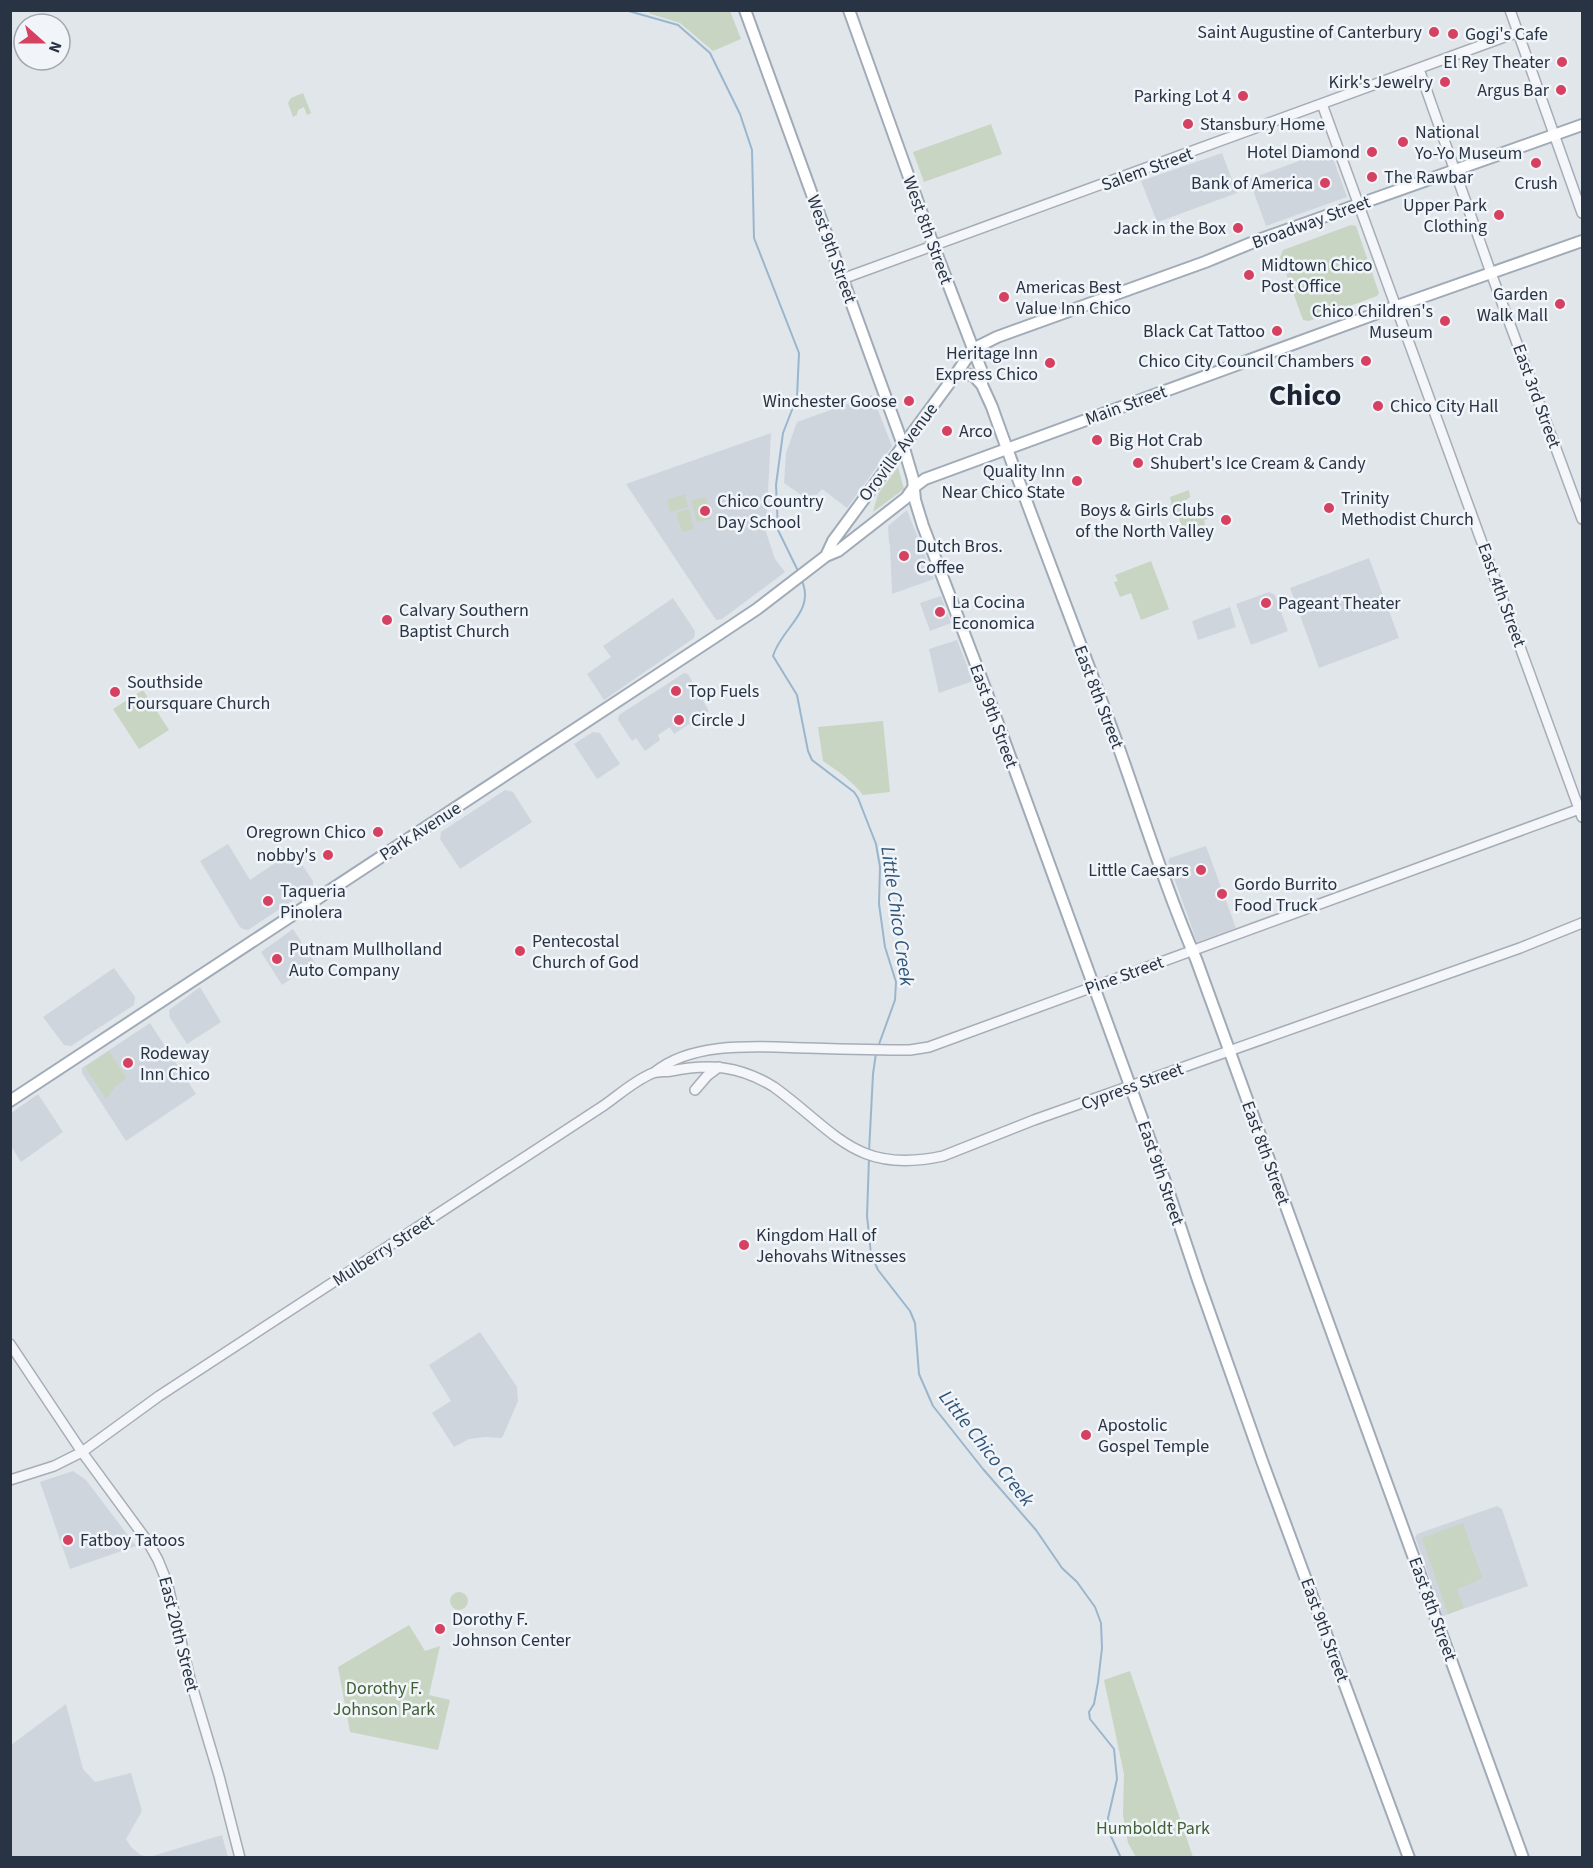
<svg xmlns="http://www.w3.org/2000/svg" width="1593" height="1868" font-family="'Source Sans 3',sans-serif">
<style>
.built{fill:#cfd5dd}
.green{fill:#c8d5c2}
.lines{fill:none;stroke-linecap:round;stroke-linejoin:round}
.stream{stroke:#9ab6cd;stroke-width:2}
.minor-casing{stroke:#a6adb6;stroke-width:12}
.major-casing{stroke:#a0abb7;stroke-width:14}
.minor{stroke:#f4f6f9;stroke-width:9}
.major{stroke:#fff;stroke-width:10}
.poi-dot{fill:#d64061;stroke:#f1f4f8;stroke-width:2}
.labels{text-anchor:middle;stroke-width:5;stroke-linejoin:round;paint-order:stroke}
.poi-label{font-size:18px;fill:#283444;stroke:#f1f4f8;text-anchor:start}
.street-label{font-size:18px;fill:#283444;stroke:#f1f4f8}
.park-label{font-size:18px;fill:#406035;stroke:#f1f4f8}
.water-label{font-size:20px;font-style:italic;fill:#30567a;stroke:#f1f4f8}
.town-label{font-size:30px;font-weight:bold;fill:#1b2534;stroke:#f1f4f8}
</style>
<rect width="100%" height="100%" fill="#e1e6eb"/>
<path class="built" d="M1330,150L1347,197L1266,226L1249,179Z
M1222,153L1237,193L1155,223L1157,222L1141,181Z
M872,395L892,446L847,508L822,489L811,502L784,483L786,453L797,422Z
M771,433L766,532L775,559L785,572L722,619L716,620L626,484Z
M907,510L934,579L892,594L890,545L889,543L888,526Z
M1369,558L1399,638L1319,668L1290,588Z
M1269,592L1275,595L1288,631L1251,645L1236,604Z
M941,596L951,623L930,631L920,603Z
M673,598L695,631L694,638L604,700L587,674L611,657L603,646Z
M1230,607L1236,627L1198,640L1192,621Z
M957,640L973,681L939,693L929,649Z
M684,673L688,674L709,711L674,734L670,727L658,735L660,740L645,751L636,738L632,741L618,720L619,715Z
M593,732L600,733L620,764L597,779L574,744Z
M505,790L513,792L532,822L460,869L440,839L441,832Z
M228,844L250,880L293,851L313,881V887L248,930L243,929L240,927L200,861Z
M1206,846L1236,928L1197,942L1168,861L1170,858Z
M293,929L315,963L282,985L261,952Z
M114,968L135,997L134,1005L71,1046L64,1045L43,1017Z
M200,987L221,1022L187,1044L170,1018L169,1010Z
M150,1023L196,1094L126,1141L82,1073V1068Z
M38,1094L63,1132L21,1162L11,1146V1113Z
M480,1332L517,1387L518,1401L503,1436L501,1438L485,1437L469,1439L454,1447L432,1413L451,1401L429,1365Z
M73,1471L86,1480L136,1546L70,1569L40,1482Z
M1497,1506L1502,1509L1528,1586L1443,1616L1415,1537L1417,1534Z
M66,1704L83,1769L95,1782L131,1773L142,1811L126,1839L132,1848L141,1855L149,1857L222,1835L228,1857H11V1745Z"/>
<path class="green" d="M654,11H730L741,39L713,51L680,23L648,13Z
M303,93L311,113L307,115L304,107L298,110L297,115L293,117L288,103L291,98Z
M991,124L1002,154L924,182L913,152Z
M1351,225L1356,226L1379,293L1377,296L1309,321L1303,320L1280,257L1283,250Z
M898,467L904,489L873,512L878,494Z
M1189,490L1190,497L1181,504L1180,513L1173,512L1170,497Z
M685,494L688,507L670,512L667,500Z
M706,497L711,519L697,522L691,500Z
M1205,507L1209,518L1204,520L1205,525L1183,532L1179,518L1186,513L1196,510L1200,512L1203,508Z
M689,509L694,529L682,532L676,513Z
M1151,561L1169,609L1141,620L1131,593L1120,597L1114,582L1118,581L1115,575Z
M143,690L169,730L139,749L113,709Z
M883,721L890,792L863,795C852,781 838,771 823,761L818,727Z
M109,1051L127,1078L116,1086L106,1099L85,1067Z
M1463,1523L1482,1577L1477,1581L1457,1589L1464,1608L1448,1614L1422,1538Z
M450 1601a9 9 0 1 1 18 0a9 9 0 1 1-18 0Z
M409,1625L425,1651L440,1646L429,1695L450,1700L438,1750L350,1732L338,1667Z
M1130,1671L1193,1857H1136L1128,1843L1123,1815L1124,1774L1104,1680Z"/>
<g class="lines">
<path class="stream" d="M625,10L678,25L710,53L740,114L752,150L754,238L799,353L797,397L783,433L776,485L778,530L799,573
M801,579C817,611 781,628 773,656L797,695L808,751L812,760L854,792L858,798L876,844L880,867L879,904L885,947L896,982L895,1000L878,1047
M869,1152L873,1074L876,1053
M869,1158L867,1216L871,1254L878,1270L910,1311L915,1323L919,1374L933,1406L983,1469L1036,1530L1062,1568L1077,1582L1095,1607L1101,1623L1102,1648L1098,1682L1094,1704L1089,1712L1090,1719L1114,1749L1117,1779L1108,1818L1109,1832L1121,1858"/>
<defs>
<path id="minor" d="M1510,10L1582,213
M1419,69L1491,273L1582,519
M1322,104L1582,817
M842,279L1518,32
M655,1072C694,1040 761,1047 808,1048C842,1049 876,1050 910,1050L929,1047L1582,808
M695,1090L707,1076L719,1067
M10,1344L82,1452L148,1542L158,1560L167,1582L190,1679L219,1776L240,1858
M10,1480L54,1466L82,1452L159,1396L603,1106C619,1095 635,1080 653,1073C659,1071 665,1072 671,1071C710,1063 740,1066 774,1087C836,1132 856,1175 943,1156L1034,1120L1520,948L1582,923"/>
<path id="major" d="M745,10L903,445L913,479L915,500L923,526L985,688L1167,1187L1198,1280L1262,1461L1409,1858
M849,10L934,247L982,372V385L992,407C1033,523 1079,637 1121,754C1145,822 1167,892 1196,959L1523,1858
M973,349L997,337L1205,262L1261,239L1582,125
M956,374L973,375L982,385
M826,556L833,541L956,374L973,349
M10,1101L715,637L757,609L826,556L838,551L906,498L913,488L925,479L1397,306L1582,241"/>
</defs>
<use href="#minor" class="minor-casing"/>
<use href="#major" class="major-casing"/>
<use href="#minor" class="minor"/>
<use href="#major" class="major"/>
</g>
<g class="poi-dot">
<circle cx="1434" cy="32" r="6"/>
<circle cx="1453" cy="34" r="6"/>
<circle cx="1562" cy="62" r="6"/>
<circle cx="1445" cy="82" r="6"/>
<circle cx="1561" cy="90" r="6"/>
<circle cx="1243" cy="96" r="6"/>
<circle cx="1188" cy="124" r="6"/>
<circle cx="1403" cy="142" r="6"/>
<circle cx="1372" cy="152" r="6"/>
<circle cx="1536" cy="163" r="6"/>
<circle cx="1372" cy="177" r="6"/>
<circle cx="1325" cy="183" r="6"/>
<circle cx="1499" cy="215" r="6"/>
<circle cx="1238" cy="228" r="6"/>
<circle cx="1249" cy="275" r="6"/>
<circle cx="1004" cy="297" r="6"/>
<circle cx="1560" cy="304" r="6"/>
<circle cx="1445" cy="321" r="6"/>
<circle cx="1277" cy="331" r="6"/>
<circle cx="1366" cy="361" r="6"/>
<circle cx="1050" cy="363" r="6"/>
<circle cx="909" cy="401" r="6"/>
<circle cx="1378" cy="406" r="6"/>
<circle cx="947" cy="431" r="6"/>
<circle cx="1097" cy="440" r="6"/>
<circle cx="1138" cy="463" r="6"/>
<circle cx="1077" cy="481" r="6"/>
<circle cx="1329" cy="508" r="6"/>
<circle cx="705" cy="511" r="6"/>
<circle cx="1226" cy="520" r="6"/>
<circle cx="904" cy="556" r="6"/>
<circle cx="1266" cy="603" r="6"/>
<circle cx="940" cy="612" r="6"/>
<circle cx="387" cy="620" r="6"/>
<circle cx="676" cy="691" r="6"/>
<circle cx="115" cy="692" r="6"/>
<circle cx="679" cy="720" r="6"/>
<circle cx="378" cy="832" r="6"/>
<circle cx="328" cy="855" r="6"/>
<circle cx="1201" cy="870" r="6"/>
<circle cx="1222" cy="894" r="6"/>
<circle cx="268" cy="901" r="6"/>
<circle cx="520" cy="951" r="6"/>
<circle cx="277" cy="959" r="6"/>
<circle cx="128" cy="1063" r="6"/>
<circle cx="744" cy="1245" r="6"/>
<circle cx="1086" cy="1435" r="6"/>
<circle cx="68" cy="1540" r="6"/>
<circle cx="440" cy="1629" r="6"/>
</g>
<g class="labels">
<g class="poi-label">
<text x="1422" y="38" text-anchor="end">Saint Augustine of Canterbury</text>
<text x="1465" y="40">Gogi's Cafe</text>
<text x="1550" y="68" text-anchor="end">El Rey Theater</text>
<text x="1433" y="88" text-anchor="end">Kirk's Jewelry</text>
<text x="1549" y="96" text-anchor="end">Argus Bar</text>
<text x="1231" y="102" text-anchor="end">Parking Lot 4</text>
<text x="1200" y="130">Stansbury Home</text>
<text x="1415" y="138">National<tspan x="1415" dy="21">Yo-Yo Museum</tspan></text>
<text x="1360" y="158" text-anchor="end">Hotel Diamond</text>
<text x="1384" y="183">The Rawbar</text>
<text x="1313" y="189" text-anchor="end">Bank of America</text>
<text x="1536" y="189" text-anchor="middle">Crush</text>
<text x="1487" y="211" text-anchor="end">Upper Park<tspan x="1487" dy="21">Clothing</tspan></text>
<text x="1226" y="234" text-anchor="end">Jack in the Box</text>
<text x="1261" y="271">Midtown Chico<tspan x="1261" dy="21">Post Office</tspan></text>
<text x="1016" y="293">Americas Best<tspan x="1016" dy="21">Value Inn Chico</tspan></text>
<text x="1548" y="300" text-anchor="end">Garden<tspan x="1548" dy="21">Walk Mall</tspan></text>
<text x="1433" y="317" text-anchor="end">Chico Children's<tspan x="1433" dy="21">Museum</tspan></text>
<text x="1265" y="337" text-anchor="end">Black Cat Tattoo</text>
<text x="1038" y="359" text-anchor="end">Heritage Inn<tspan x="1038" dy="21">Express Chico</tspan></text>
<text x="1354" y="367" text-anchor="end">Chico City Council Chambers</text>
<text x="897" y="407" text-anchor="end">Winchester Goose</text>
<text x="1390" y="412">Chico City Hall</text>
<text x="959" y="437">Arco</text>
<text x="1109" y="446">Big Hot Crab</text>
<text x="1150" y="469">Shubert's Ice Cream &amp; Candy</text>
<text x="1065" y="477" text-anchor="end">Quality Inn<tspan x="1065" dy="21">Near Chico State</tspan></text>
<text x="1341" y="504">Trinity<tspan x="1341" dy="21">Methodist Church</tspan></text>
<text x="717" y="507">Chico Country<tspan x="717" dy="21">Day School</tspan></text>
<text x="1214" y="516" text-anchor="end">Boys &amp; Girls Clubs<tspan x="1214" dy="21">of the North Valley</tspan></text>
<text x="916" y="552">Dutch Bros.<tspan x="916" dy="21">Coffee</tspan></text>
<text x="952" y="608">La Cocina<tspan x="952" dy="21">Economica</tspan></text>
<text x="1278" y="609">Pageant Theater</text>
<text x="399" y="616">Calvary Southern<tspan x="399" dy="21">Baptist Church</tspan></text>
<text x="127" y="688">Southside<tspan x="127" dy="21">Foursquare Church</tspan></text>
<text x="688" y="697">Top Fuels</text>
<text x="691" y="726">Circle J</text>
<text x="366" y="838" text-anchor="end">Oregrown Chico</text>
<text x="316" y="861" text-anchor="end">nobby's</text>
<text x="1189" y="876" text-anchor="end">Little Caesars</text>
<text x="1234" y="890">Gordo Burrito<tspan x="1234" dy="21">Food Truck</tspan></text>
<text x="280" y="897">Taqueria<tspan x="280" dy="21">Pinolera</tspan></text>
<text x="532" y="947">Pentecostal<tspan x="532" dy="21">Church of God</tspan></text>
<text x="289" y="955">Putnam Mullholland<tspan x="289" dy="21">Auto Company</tspan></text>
<text x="140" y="1059">Rodeway<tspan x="140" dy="21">Inn Chico</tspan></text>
<text x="756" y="1241">Kingdom Hall of<tspan x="756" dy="21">Jehovahs Witnesses</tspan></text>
<text x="1098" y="1431">Apostolic<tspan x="1098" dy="21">Gospel Temple</tspan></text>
<text x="80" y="1546">Fatboy Tatoos</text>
<text x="452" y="1625">Dorothy F.<tspan x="452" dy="21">Johnson Center</tspan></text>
</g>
<g class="street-label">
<text transform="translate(1147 169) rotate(-20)" y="6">Salem Street</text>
<text transform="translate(1311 222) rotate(-20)" y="6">Broadway Street</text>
<text transform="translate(928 230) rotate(70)" y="6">West 8th Street</text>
<text transform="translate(832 249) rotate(70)" y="6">West 9th Street</text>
<text transform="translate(1537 396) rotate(70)" y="6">East 3rd Street</text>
<text transform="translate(1126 405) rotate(-20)" y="6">Main Street</text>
<text transform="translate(898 452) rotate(-53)" y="6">Oroville Avenue</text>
<text transform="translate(1502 595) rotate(70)" y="6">East 4th Street</text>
<text transform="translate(1099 697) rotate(69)" y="6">East 8th Street</text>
<text transform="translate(994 716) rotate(70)" y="6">East 9th Street</text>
<text transform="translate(420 831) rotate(-33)" y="6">Park Avenue</text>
<text transform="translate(1124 975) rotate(-20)" y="6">Pine Street</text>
<text transform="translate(1132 1086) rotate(-20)" y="6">Cypress Street</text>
<text transform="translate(1266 1153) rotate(70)" y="6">East 8th Street</text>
<text transform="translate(1161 1173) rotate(71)" y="6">East 9th Street</text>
<text transform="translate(383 1250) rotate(-33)" y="6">Mulberry Street</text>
<text transform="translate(1433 1609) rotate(70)" y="6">East 8th Street</text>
<text transform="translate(1325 1630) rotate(70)" y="6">East 9th Street</text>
<text transform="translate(179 1634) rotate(76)" y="6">East 20th Street</text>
</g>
<g class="park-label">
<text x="384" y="1694">Dorothy F.<tspan x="384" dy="21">Johnson Park</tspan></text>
<text x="1153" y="1834">Humboldt Park</text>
</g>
<g class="water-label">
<text transform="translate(898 916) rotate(82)" y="7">Little Chico Creek</text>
<text transform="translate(987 1448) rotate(52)" y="7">Little Chico Creek</text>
</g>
<g class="town-label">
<text x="1305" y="405">Chico</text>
</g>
</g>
<rect width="1593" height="1868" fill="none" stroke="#283444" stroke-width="24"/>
<g transform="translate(42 42) rotate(111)"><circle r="28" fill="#f1f4f8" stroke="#a1a7b0" stroke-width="1.5"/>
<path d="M0-4.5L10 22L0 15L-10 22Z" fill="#d64061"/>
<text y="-9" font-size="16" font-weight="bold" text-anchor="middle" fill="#283444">N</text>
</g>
</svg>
